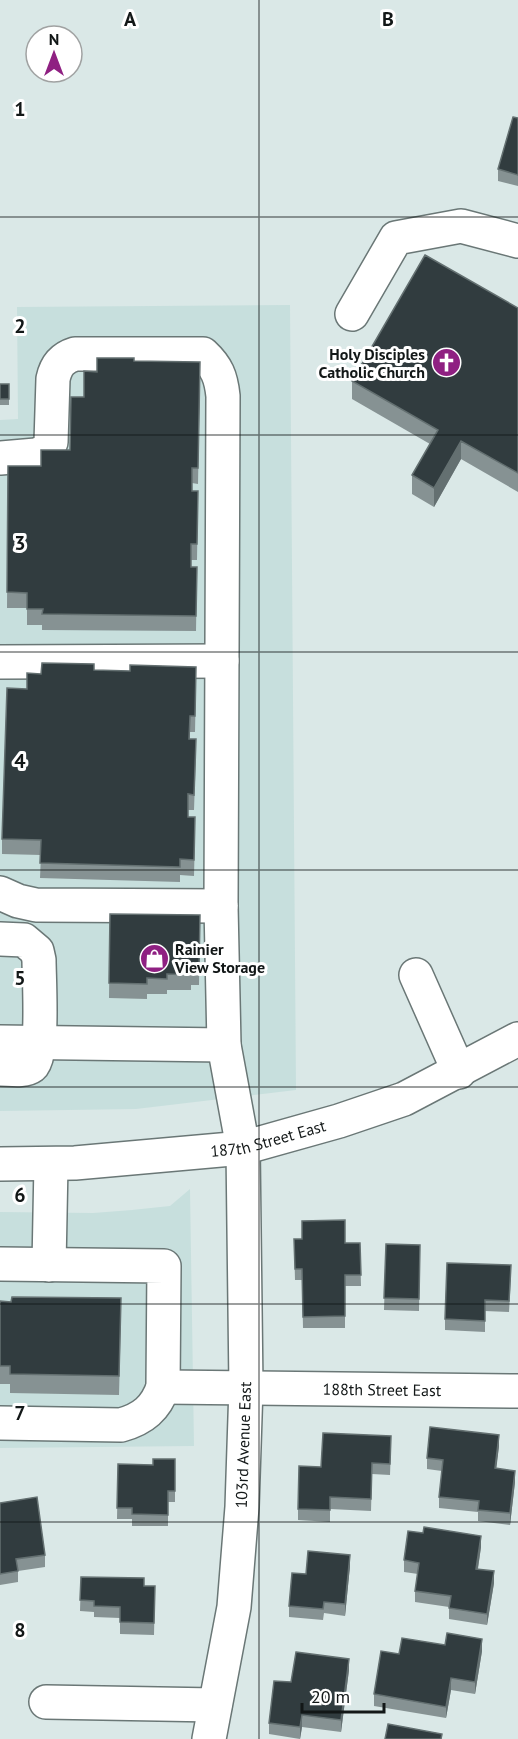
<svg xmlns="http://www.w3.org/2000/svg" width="518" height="1739" font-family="'PT Sans',sans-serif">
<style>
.built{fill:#c7dfdd}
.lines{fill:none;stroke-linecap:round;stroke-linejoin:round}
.minor-casing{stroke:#6a7776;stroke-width:36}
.minor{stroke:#fff;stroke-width:33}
.wall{fill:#869293}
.shaded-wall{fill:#647071}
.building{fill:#313c3f;stroke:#647071;stroke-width:1.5}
.grid{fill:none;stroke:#121717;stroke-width:1.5;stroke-opacity:0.55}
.labels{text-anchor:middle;stroke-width:6;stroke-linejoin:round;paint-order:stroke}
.poi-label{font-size:16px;font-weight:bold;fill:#121717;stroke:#fff;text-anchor:end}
.street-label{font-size:16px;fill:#121717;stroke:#fff}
.grid-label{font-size:20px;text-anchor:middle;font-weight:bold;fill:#121717;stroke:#fff;stroke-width:6;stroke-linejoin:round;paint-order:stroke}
</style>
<rect width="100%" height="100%" fill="#dae8e7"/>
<path class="built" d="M290,305L296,1090L136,1109L0,1111V420L18,419L17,307Z
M190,1189L194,1446L0,1448V1212L93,1213L132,1210L170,1206Z"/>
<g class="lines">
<defs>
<g id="minor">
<path d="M352,314L396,238L461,226L518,241"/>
<path d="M0,458L36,455L47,451L51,442L53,379C56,365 62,358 75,354H203C217,367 221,377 223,396L221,906L224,1045L243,1148L246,1387L242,1507L234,1607L209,1739"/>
<path d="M0,662L222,661"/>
<path d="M0,893L18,901L36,905L221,906"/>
<path d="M0,939L24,940L37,951L39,960C39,978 44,1056 32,1066C24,1072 10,1069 0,1069"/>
<path d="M416,975L459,1072"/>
<path d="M0,1042L224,1045"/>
<path id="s1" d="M0,1164L75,1163L243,1148L339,1121L404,1099L518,1039"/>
<path d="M0,1264L164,1266L163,1387C156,1408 143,1419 121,1425L0,1423"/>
<path d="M49,1265L51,1164"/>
<path id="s2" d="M163,1387L518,1391"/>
<path d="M46,1702L215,1705"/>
</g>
</defs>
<use href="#minor" class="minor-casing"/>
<use href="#minor" class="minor"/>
</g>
<path class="wall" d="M518,118V186L498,181V169Z
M518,308V492L461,459L434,507L412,494V475L430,444L352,399V381Z
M134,361L200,377L198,484L192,483V491H198L197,560H191V567H197L196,631L42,630V625H27V608H7L8,466H41L70,450L84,397L97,372Z
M0,384L9,399V405H0Z
M94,670L196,683L195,732H190V739L196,754L194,810H188V817L195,833L194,876L180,875V882L40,878L41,855L2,854V839L27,689L41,674Z
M110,914L200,915L199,985H191V990H167V994H147V999L109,998Z
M294,1239L345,1243H360L361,1286H345V1328H303L302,1280H295Z
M386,1244L420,1245L419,1311L384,1310Z
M511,1277L509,1312L485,1311V1332L445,1330V1319Z
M0,1301L121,1317L119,1395L10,1393V1384H0Z
M499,1446L496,1468L515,1482L510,1525L478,1521V1512L439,1508V1497L442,1471L427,1469V1458Z
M391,1447L390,1475L372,1474L371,1511L330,1509V1522L298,1520V1509L321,1467Z
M175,1459V1502H168V1526H132V1519H117L118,1464L153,1465Z
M0,1503L45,1555V1567L18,1571V1582L0,1585Z
M481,1547L478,1569L494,1583L487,1625L449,1619V1607L415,1602V1591L418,1574L404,1572V1560Z
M350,1566L345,1616L324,1613L323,1620L289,1617V1606Z
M81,1577L144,1586H155L154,1635L120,1634V1618L94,1617V1612L80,1611Z
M482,1651L475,1694L451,1690L446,1718L374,1706V1694L399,1654Z
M349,1670L341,1732L302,1727L300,1739L269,1734V1723L291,1682Z"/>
<path class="shaded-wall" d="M461,441V459L434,507V488Z
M499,1435V1446L495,1480V1468Z
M515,1471V1482L510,1525V1513Z
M481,1536V1547L476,1580V1569Z
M350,1555V1566L345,1616V1604Z
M494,1571V1583L487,1625V1614Z
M482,1639V1651L475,1694V1682Z
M349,1659V1670L341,1732V1720Z
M451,1678V1690L446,1718V1707Z
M302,1715V1727L300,1739V1727Z"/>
<path class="building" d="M513,117L518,118V175L498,169Z
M425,255L518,308V473L461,441L434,488L412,475L438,430L352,381Z
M97,358H134V361L200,362L198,468H192V491H198L197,544H191V567H197L196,616L42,614L43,609H27V593L7,592L8,466H41V450H70L71,397H84V371L97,372Z
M0,384H9V399H0Z
M42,663L94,664V670L130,671V665L196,667L195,716H190L189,739H196L194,795L188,794V817H195L194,860L180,859V867L40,863L41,840L2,839L7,688L27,689V673L41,674Z
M110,914L200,915L199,970L191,969V975L167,974V979L147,978V984L109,983Z
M345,1220V1243H360L361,1275H345V1316L303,1317L302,1269H295L294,1239H302V1221Z
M386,1244L420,1245L419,1299L384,1298Z
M447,1263L511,1265L509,1301L485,1300V1321L445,1319Z
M12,1297L121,1298L119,1376L10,1374V1366H0V1301L11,1302Z
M430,1427L499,1435L495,1468L515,1471L510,1513L478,1510L479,1501L439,1497L443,1460L427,1458Z
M323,1433L391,1436L390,1464L372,1463L371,1499L330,1497V1510L298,1509L299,1466L321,1467Z
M153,1459H175V1491H168V1515L132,1514V1508H117L118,1464L153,1465Z
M37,1497L45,1555L16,1559L18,1571L0,1574V1503Z
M424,1527L481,1536L476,1569L494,1571L487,1614L449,1608L451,1596L415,1591L419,1563L404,1560L408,1531L423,1533Z
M308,1551L350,1555L345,1604L324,1602L323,1609L289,1606L292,1573L306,1574Z
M81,1577L144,1578V1586H155L154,1623L120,1622V1607L94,1606V1601L80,1600Z
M447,1633L482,1639L475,1682L451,1678L446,1707L374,1694L381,1651L399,1654L402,1638L445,1645Z
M296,1652L349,1659L341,1720L302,1715L300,1727L269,1723L274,1681L291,1682Z
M388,1724L442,1734L441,1739H385Z"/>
<path class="grid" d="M259,0V1739M0,217H518M0,435H518M0,652H518M0,870H518M0,1087H518M0,1304H518M0,1522H518"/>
<defs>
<symbol id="church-disc" viewBox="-11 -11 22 22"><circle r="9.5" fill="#8f2082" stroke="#fff"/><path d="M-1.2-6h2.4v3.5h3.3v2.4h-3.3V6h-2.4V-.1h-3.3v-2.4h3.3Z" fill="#fff"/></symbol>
<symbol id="shop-disc" viewBox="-11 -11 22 22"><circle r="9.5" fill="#8f2082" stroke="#fff"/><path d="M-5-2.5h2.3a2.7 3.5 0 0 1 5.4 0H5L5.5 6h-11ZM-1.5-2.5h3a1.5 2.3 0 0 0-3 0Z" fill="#fff"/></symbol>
</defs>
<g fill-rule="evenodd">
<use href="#church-disc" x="430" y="346" width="33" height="33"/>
<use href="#shop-disc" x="138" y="942" width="33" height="33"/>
</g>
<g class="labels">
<g class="poi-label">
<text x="425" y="360">Holy Disciples<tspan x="425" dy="18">Catholic Church</tspan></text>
<text x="175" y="955" text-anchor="start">Rainier<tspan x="175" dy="18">View Storage</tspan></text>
</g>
<g class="street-label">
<text dy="6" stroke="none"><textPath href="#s1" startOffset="270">187th Street East</textPath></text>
<text dy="6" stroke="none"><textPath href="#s2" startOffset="219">188th Street East</textPath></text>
<text transform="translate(243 1445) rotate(-88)" y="6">103rd Avenue East</text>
</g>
</g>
<g class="grid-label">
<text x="130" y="26">A</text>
<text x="388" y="26">B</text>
<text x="20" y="116">1</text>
<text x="20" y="333">2</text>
<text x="20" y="550">3</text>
<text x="20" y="768">4</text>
<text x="20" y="985">5</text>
<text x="20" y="1202">6</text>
<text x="20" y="1420">7</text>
<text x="20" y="1637">8</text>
</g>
<g transform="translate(54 54)"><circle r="28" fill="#ffffff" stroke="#a0a2a2" stroke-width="1.5"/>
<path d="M0-4.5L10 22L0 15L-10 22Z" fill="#8f2082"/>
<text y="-9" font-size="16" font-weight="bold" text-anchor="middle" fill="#121717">N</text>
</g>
<path d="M302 1703v9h82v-9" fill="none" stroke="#121717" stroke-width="3"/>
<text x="311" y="1703" font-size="18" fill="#121717" stroke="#ffffff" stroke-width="4.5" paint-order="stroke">20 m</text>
</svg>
